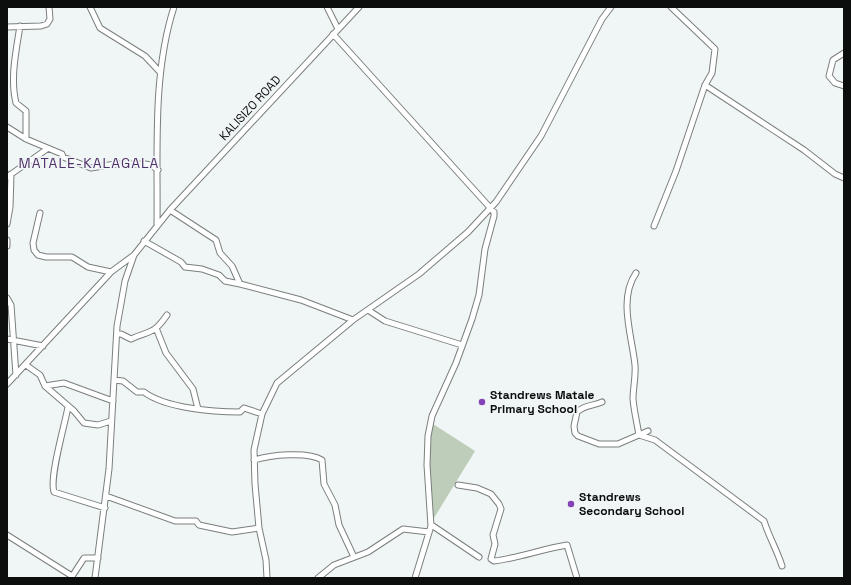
<svg xmlns="http://www.w3.org/2000/svg" width="851" height="585" font-family="'Space Grotesk',sans-serif">
<style>
.green{fill:#bdcdb9}
.lines{fill:none;stroke-linecap:round;stroke-linejoin:round}
.minor-casing{stroke:#7a7f7e;stroke-width:7}
.minor{stroke:#fff;stroke-width:5}
.poi-dot{fill:#8542b7;stroke:#f0f6f5;stroke-width:1.5}
.labels{text-anchor:middle;stroke-width:3.5;stroke-linejoin:round;paint-order:stroke}
.street-label{font-size:12px;fill:#0c0e0e;stroke:#f0f6f5}
.poi-label{font-size:12px;font-weight:bold;fill:#0c0e0e;stroke:#f0f6f5;text-anchor:start}
.quarter-label{font-size:14px;letter-spacing:1px;fill:#50306a;stroke:#f0f6f5}
</style>
<rect width="100%" height="100%" fill="#f0f6f5"/>
<path class="green" d="M433,424L475,451L434,518L431,512C430,483 425,452 433,424Z"/>
<g class="lines">
<defs>
<path id="minor" d="M90,7L100,28L145,56L160,72
M327,7L338,29
M20,26C16,51 10,79 16,103L26,111V139
M7,27L41,26L47,24L50,19L49,7
M333,34L494,212V216L485,249L479,295L472,319L456,363L432,416L428,436L427,465L431,526L415,578
M844,53L833,60L829,76L835,83L844,86
M705,85L804,150L835,174L844,178
M7,127L26,139L62,154L63,157L91,168L115,164H145L151,165L158,170
M7,177L47,149
M170,210L216,240L220,253L232,266L240,284L301,300L353,320
M40,213L33,243L34,250L38,255L46,257H72L88,267L111,272
M7,224L10,207L11,174
M157,224C158,153 152,75 174,7
M654,226L676,171L705,85L712,73L715,49L671,7
M7,240V246
M144,241L181,262L185,267L202,269L219,275L225,281L240,284
M636,273C618,299 632,336 635,365C636,376 633,388 633,399C634,411 637,423 639,435L655,440L764,521C769,537 777,550 782,566
M7,298L11,305L16,375
M368,310L385,321L462,345
M156,328L166,353L193,389L198,409
M117,334H121L131,339C151,330 153,335 167,315
M7,339L43,346
M26,365L40,375L45,386L74,411L84,423L98,425L111,421
M114,380L123,381L137,392H144C165,408 213,412 240,412L244,408L262,414
M7,384L111,272L134,255
M45,386L64,383L113,401
M602,402C593,406 584,405 577,412L574,426L575,433L578,436L599,444H618L648,431
M68,407C65,424 49,478 54,492L105,508
M254,460C270,455 308,451 322,460L324,484L335,505L339,525L354,557
M458,485L477,488L491,494L499,504L501,509L493,535L495,544L491,559L494,561C519,558 542,549 567,545L577,578
M106,496L175,521H196L199,525L232,532L259,528
M433,526L479,557
M7,535L72,576
M71,578L84,558H98
M95,578L109,469L117,326L125,281L134,255L170,210L359,7
M267,578L266,560L259,528L255,484L254,450L262,414L277,383L353,320L419,274L468,232L496,202L541,136L602,19L611,7
M318,578L334,565L368,552L403,529L429,532"/>
</defs>
<use href="#minor" class="minor-casing"/>
<use href="#minor" class="minor"/>
</g>
<g class="poi-dot">
<circle cx="482" cy="402" r="4"/>
<circle cx="571" cy="504" r="4"/>
</g>
<g class="labels">
<g class="street-label">
<text transform="translate(250 108) rotate(-47)" y="4">KALISIZO ROAD</text>
</g>
<g class="poi-label">
<text x="490" y="399">Standrews Matale<tspan x="490" dy="14">Primary School</tspan></text>
<text x="579" y="501">Standrews<tspan x="579" dy="14">Secondary School</tspan></text>
</g>
<g class="quarter-label">
<text x="89" y="168">MATALE-KALAGALA</text>
</g>
</g>
<rect width="851" height="585" fill="none" stroke="#0c0e0e" stroke-width="16"/>
</svg>
